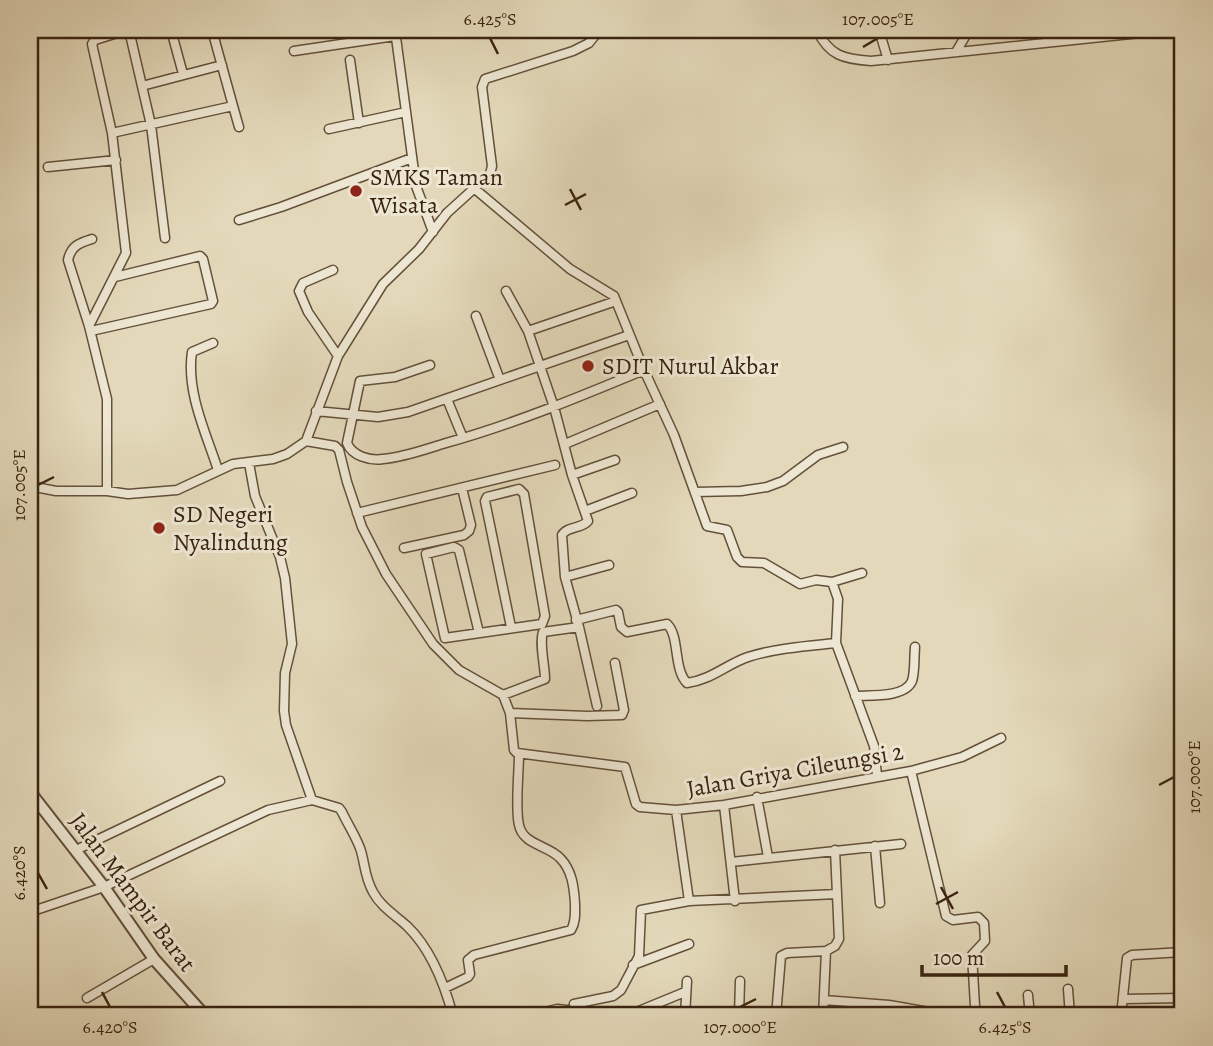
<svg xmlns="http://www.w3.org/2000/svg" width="1213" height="1046" font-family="Alegreya,serif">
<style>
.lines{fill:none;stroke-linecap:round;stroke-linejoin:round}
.stream{stroke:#7c6b53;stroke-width:2.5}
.minor-casing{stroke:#64503a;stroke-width:11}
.tertiary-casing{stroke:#64503a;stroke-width:14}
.minor{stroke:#ede6d2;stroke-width:8}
.tertiary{stroke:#ede6d2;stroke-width:10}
.ticks{fill:none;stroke:#392310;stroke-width:2.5}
.poi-dot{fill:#8f2418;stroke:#ede6d2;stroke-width:2.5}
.labels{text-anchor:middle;stroke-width:6;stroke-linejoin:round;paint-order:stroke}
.poi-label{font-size:24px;fill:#392310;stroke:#ede6d2;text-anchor:start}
.street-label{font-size:24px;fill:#392310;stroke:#ede6d2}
.neatline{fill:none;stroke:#392310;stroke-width:2.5}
.ticks-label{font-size:18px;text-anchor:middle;fill:#392310}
</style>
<rect width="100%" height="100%" fill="#e3d9ba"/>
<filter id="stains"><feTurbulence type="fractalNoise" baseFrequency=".00286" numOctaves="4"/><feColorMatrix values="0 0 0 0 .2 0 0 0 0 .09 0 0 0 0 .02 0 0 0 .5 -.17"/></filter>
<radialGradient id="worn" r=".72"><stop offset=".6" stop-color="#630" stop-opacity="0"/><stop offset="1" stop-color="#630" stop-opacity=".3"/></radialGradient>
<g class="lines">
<path class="stream" d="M599,38L604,30"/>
<defs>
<path id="minor" d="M129,30L151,125L165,238
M171,30L183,74
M395,30L416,186L433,232
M817,30C829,56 844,59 871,61L1169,30
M879,30L888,60
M294,51L395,36
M956,52L969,30
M350,60L359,123
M142,86L222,65
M233,106L239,127
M329,129L406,112
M112,133L233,106L212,30
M48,167L116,160
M475,189L570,269L614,296L644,370L674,435L707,526L727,530L737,557L742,562L764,563L800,584L816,580L832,582L838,599L836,643L874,746L877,776
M239,220L281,207L412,158
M92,239C79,243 71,246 68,260L89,326L107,399V491
M333,270L303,283L299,291L308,312L338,356
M506,291L528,331L554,407L572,475L588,521C582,529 567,526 562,535L565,577L579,627L597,706
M476,316L500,380
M89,326L126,253L112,133L92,44L95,40L127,30
M91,331L211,304L213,301L203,259L200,256L115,277
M528,331L616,301
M213,343L192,352C186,392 206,433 218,470
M430,365L395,377L360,381L347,443C352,456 370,461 383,459C405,457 426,449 446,443C514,424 579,397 644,370
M447,399L463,438
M316,411L378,417L408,412L629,335
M306,441L335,446L339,450L347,482L362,527L386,574L433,644L459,670L503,695L510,713L514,750L517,753L625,767L636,804L640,807L676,810L724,805L911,771L962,757L1001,738
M565,444L660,404
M249,463L255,496L280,557L285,578L292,644L285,673L284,711L286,725L312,800
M572,475L615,460
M30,486L56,491H107L128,494L177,490L233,464L273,459L287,454L306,441L338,356L383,284L419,249L447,213L490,174L492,166L482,87L485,79L573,51L589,43L599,30
M695,492L741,491L767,487L783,481L818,455L843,447
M585,511L632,493
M357,513L555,465
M404,548L464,535L469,531L471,525L462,488
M565,577L609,565
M832,582L862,573
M576,620L616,610L618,612L621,627L627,632L667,624C680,636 673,669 687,683C711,680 727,664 748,657C777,648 807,646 836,643
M479,633L459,550L454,547L426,554L445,638L542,624L545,616L524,494L519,489L487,497L485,501L511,627
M503,695L545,679C545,666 539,643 543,632L579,627
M855,696C870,695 905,698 912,681C915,672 914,658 915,647
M510,713L587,716L622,715L624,710L615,663
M911,771L946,916L953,920L978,917L984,923L985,941L972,955L975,1006L979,1016
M757,797L768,857
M724,805L735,901
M875,846L880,903
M76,850L220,781
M731,862L901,844
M689,901L837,894
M30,912L104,887L268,810L312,800L339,808L342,812C348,825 357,838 361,851C365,865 365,878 373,892C381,907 395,915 407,926C431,949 445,986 453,1016
M633,965L689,944
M445,988L468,977L470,974L468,960L474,955L571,930C576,922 575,913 575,904C574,887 572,870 560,858C548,845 523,845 519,825C515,809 519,772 519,754
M1068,989L1070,1016
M1028,995L1030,1016
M87,998L154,959
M1124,999L1183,998
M824,1000L889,1005L946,1015
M574,1004L613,996L621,990L639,956L641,910L689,901L676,810
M605,1014L633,1016
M629,1015L685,992
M528,1016L557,1009L605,1014V1016
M685,1016L687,981
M739,1016L740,981
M776,1016L781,956L787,953L826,951
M823,1016L826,951L835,946L839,939L835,850
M1121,1016L1127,958L1132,955L1183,952"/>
<path id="tertiary" d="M30,792L104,887L154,959L205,1016"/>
</defs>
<use href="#minor" class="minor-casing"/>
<use href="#tertiary" class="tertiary-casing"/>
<use href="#minor" class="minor"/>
<use href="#tertiary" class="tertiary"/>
</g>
<path class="ticks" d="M490,38L498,54M863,47L878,38M570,189L581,210M565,205L586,194M38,485L54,477M1159,785L1174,777M38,873L47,889M941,887L953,909M936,904L958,892M102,992L110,1007M997,992L1005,1007M740,1007L756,999"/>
<g class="poi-dot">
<circle cx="356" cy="191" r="7"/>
<circle cx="588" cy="366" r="7"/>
<circle cx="159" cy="528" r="7"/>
</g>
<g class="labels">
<g class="poi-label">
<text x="370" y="185">SMKS Taman<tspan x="370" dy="28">Wisata</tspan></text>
<text x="602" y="374">SDIT Nurul Akbar</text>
<text x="173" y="522">SD Negeri<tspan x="173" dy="28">Nyalindung</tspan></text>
</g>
<g class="street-label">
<text transform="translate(795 770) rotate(-10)" y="8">Jalan Griya Cileungsi 2</text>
<text transform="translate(133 892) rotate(53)" y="8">Jalan Mampir Barat</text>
</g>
</g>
<rect width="1213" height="1046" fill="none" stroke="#e3d9ba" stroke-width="77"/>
<path d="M922 965v10h144v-10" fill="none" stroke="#392310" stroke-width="3.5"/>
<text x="933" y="965" font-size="21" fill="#392310" stroke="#ede6d2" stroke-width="5" paint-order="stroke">100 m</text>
<rect x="38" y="38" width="1136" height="969" class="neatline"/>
<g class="ticks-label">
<text x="490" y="25">6.425°S</text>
<text x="878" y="25">107.005°E</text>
<text transform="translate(19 485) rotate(-90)" y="6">107.005°E</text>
<text transform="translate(1194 777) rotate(-90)" y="6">107.000°E</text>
<text transform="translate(19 873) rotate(-90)" y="6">6.420°S</text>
<text x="110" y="1033">6.420°S</text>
<text x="740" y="1033">107.000°E</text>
<text x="1005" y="1033">6.425°S</text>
</g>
<rect width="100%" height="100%" filter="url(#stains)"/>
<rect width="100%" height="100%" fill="url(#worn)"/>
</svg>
